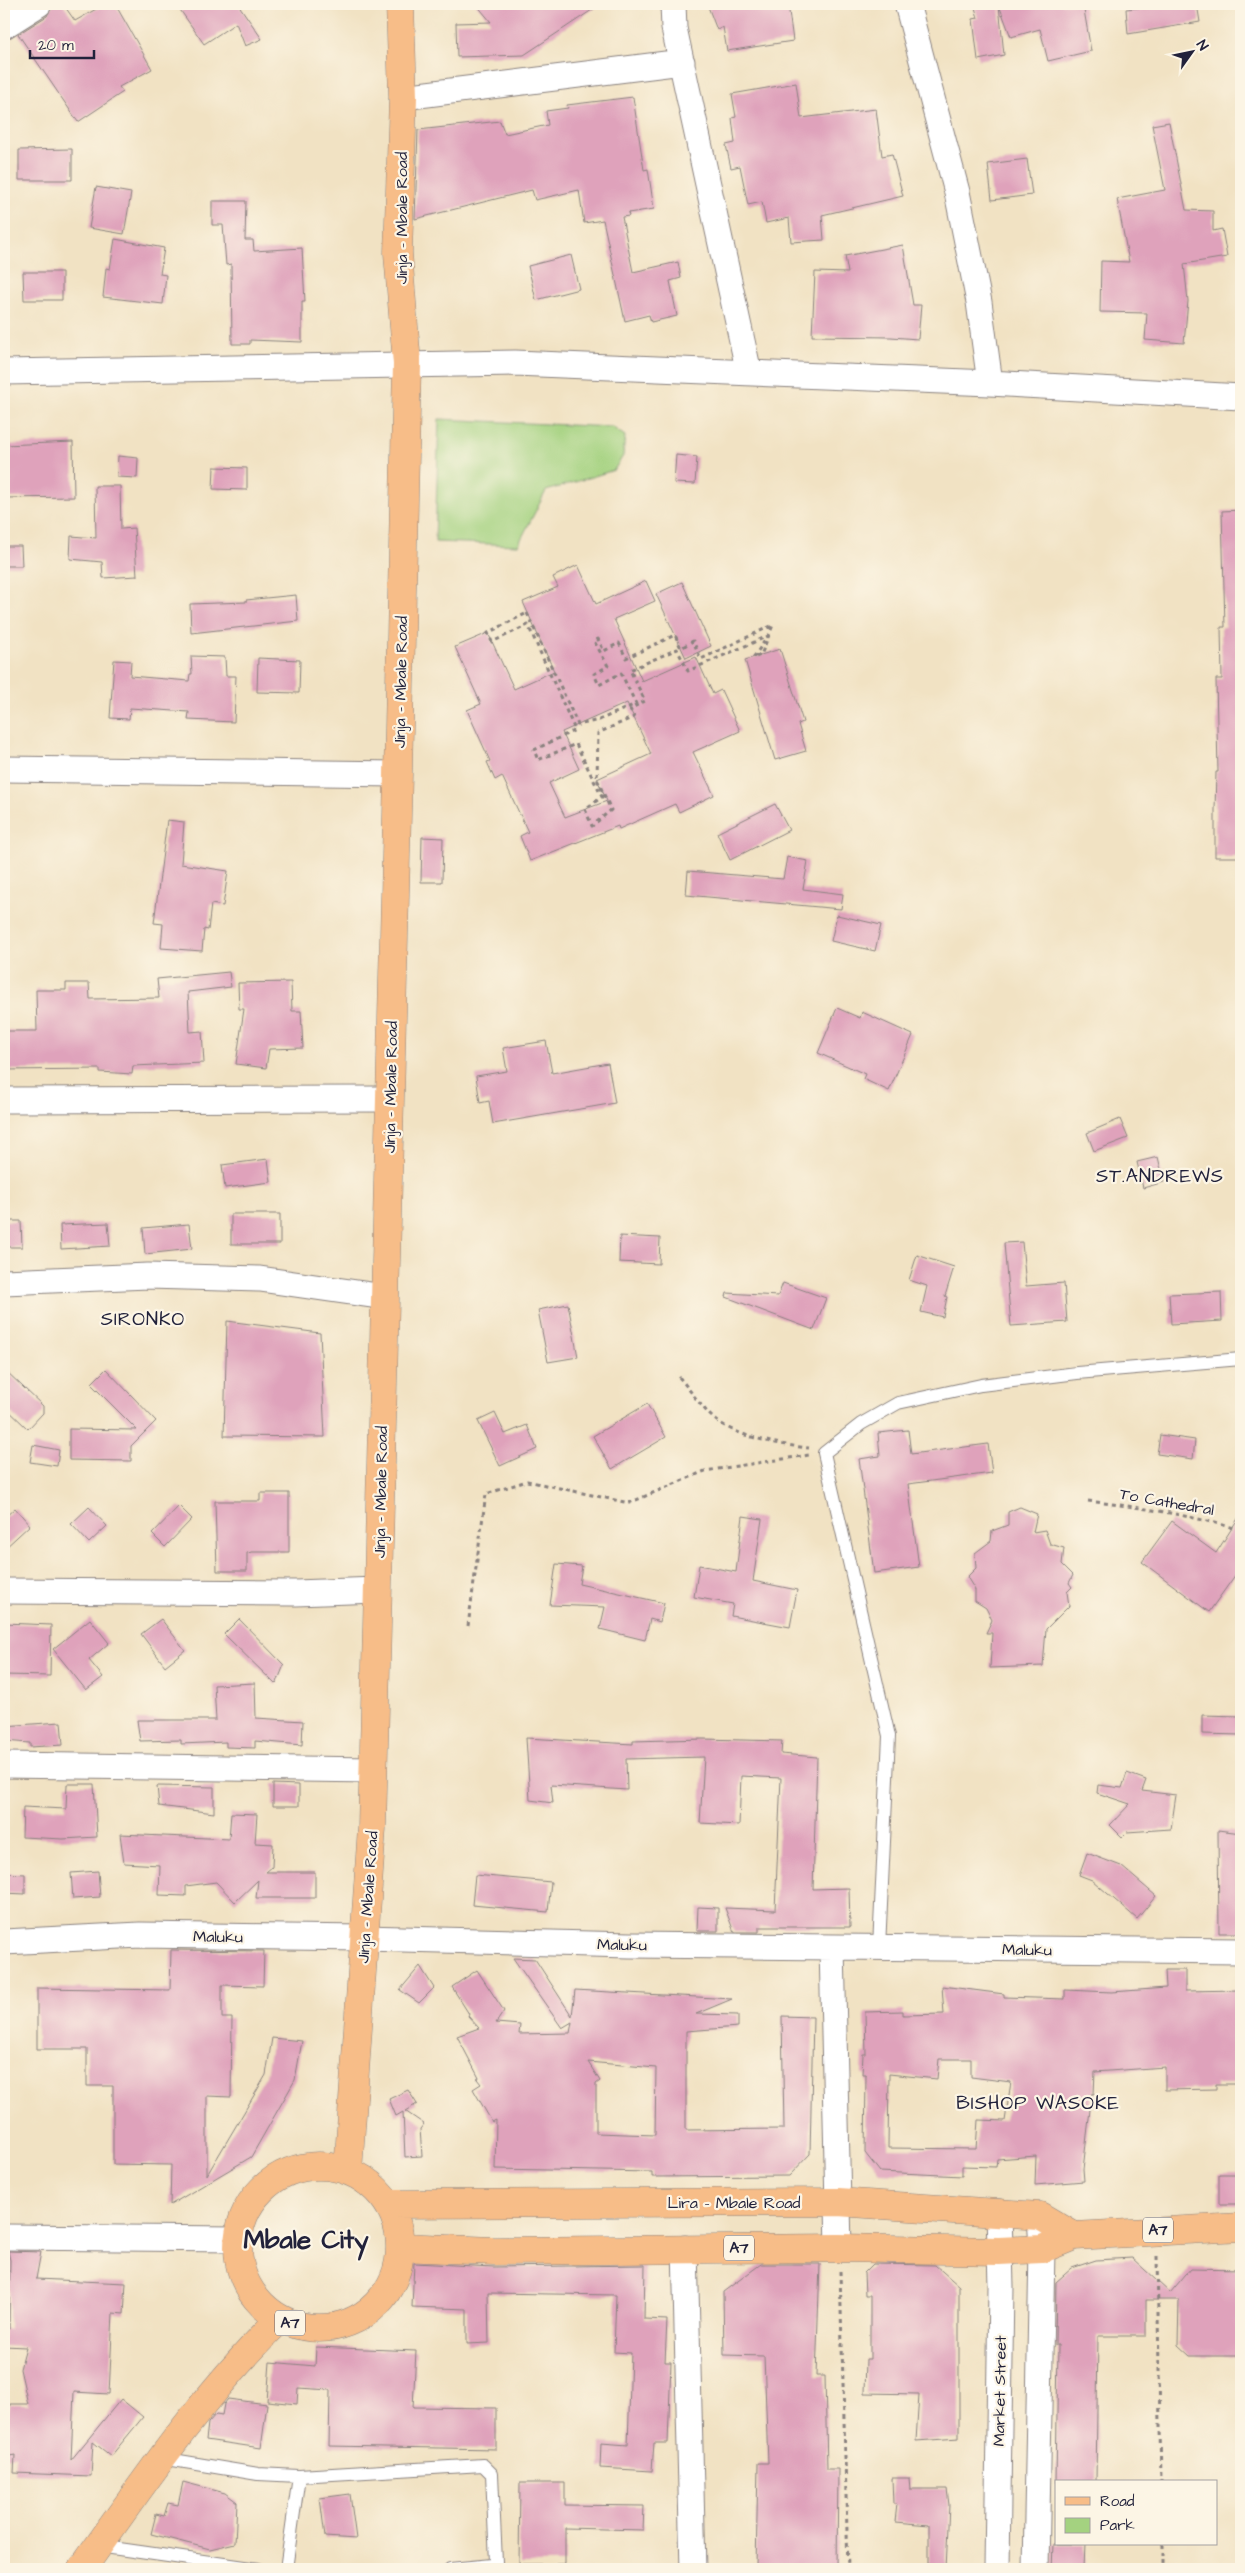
<svg xmlns="http://www.w3.org/2000/svg" width="1245" height="2573" font-family="'Architects Daughter',sans-serif">
<style>
.green{fill:#a4d280;stroke:#637a5e}
.building{fill:#dfa2bb;fill-rule:evenodd}
.lines{fill:none;stroke-linecap:round;stroke-linejoin:round}
.service-casing{stroke:#8a827f;stroke-width:14}
.minor-casing{stroke:#8a827f;stroke-width:27}
.primary-casing{stroke:#8a827f;stroke-width:29}
.path{stroke:#8a827f;stroke-width:3;stroke-dasharray:4 4;stroke-linecap:butt}
.service{stroke:#fff;stroke-width:12}
.minor{stroke:#fff;stroke-width:25}
.primary{stroke:#f7bd88;stroke-width:28}
.labels{text-anchor:middle;stroke-width:4.5;stroke-linejoin:round;paint-order:stroke}
.shield{fill:#fcf5e5;stroke:#63616e;stroke-width:1}
.shield-label{font-size:15px;font-weight:bold;fill:#22223b}
.street-label{font-size:16px;fill:#22223b;stroke:#fcf5e5}
.quarter-label{font-size:19px;letter-spacing:1px;fill:#22223b;stroke:#fcf5e5}
.town-label{font-size:26px;font-weight:bold;fill:#22223b;stroke:#fcf5e5}
</style>
<rect width="100%" height="100%" fill="#fcf5e5"/>
<filter id="ink" filterUnits="userSpaceOnUse"><feTurbulence type="fractalNoise" baseFrequency=".02" numOctaves="2"/><feDisplacementMap in="SourceGraphic" scale="10" xChannelSelector="R" yChannelSelector="G"/><feConvolveMatrix kernelMatrix="1 2 1 2 8 2 1 2 1" color-interpolation-filters="sRGB"/></filter>
<filter id="wash" filterUnits="userSpaceOnUse"><feTurbulence type="fractalNoise" baseFrequency=".0096" numOctaves="4" result="noise"/><feDisplacementMap in="SourceGraphic" scale="20" xChannelSelector="R" yChannelSelector="G"/><feGaussianBlur stdDeviation="1.12" result="paint"/><feColorMatrix in="noise" values="0 0 0 0 0 0 0 0 0 0 0 0 0 0 0 0 0 1.4 0 .05"/><feComposite in="paint" operator="in"/></filter>
<g filter="url(#wash)">
<rect width="100%" height="100%" fill="#f1e2c3"/>
<path class="green" d="M439,419L612,427L625,436L623,456L614,470L546,491L518,545L435,542Z"/>
<g id="blocks">
<path class="building" d="M53,4H63L75,21L105,4H115L152,69L119,87L123,92L78,122L18,34L47,16Z
M176,4H238L262,39L245,46L236,23L204,44Z
M476,4H601L524,55L457,57L456,23L491,22Z
M707,4H788L793,41L727,51L723,27L717,30Z
M974,4H1083L1091,51L1048,61L1040,29L1011,37L999,5L1004,55L978,60L973,19L978,18Z
M1174,4H1197L1200,22L1128,34L1126,9Z
M796,83L801,118L876,109L882,156L892,154L903,196L822,215L824,240L791,242L789,218L766,223L762,202L748,205L740,166L731,168L726,145L735,143L732,118L736,117L732,94Z
M633,97L644,170L648,169L654,209L628,213L629,216L622,217L633,272L678,262L681,278L670,281L677,316L651,322L649,315L625,321L603,220L584,223L579,190L535,200L532,190L415,219L418,130L500,121L505,134L548,125L546,111L568,108L567,105Z
M1169,122L1186,210L1213,211V231L1222,229L1227,257L1184,264L1188,301L1184,343L1145,340L1147,313L1100,312L1101,261L1129,262L1117,199L1165,190L1152,125Z
M72,149V180H19V150Z
M1027,159L1032,195L992,200L988,164Z
M96,187L131,193L124,234L89,228Z
M212,201H246L245,240H253L254,251L302,248L305,302H302V342L250,340V344H232L231,264L226,265L223,225H212Z
M115,239L164,248L160,274L166,275L163,304L103,297L106,268L110,269Z
M903,245L913,305H921L918,339L891,337L812,336L815,272L848,273L845,256Z
M571,255L579,289L536,300L528,266Z
M23,272H62V300H24Z
M73,442L74,497L4,498V445Z
M676,455L697,457L695,484L674,483Z
M118,456L138,458L137,478L117,477Z
M214,467L247,468V490L213,489Z
M95,486H120L121,529L134,528L137,576L103,578L102,562L70,559L71,536L96,538Z
M1241,510V857H1215V810L1216,772H1218L1216,679H1222L1221,627H1225L1222,511Z
M4,546H21L22,566H4Z
M578,565L596,604L646,581L655,601L614,619L642,681L696,657L713,694L721,690L740,731L693,752L714,795L679,812L675,804L619,829L618,826L530,861L520,836L528,832L502,776L495,780L487,762L490,761L467,710L481,704L455,647L488,633L514,689L554,671L523,602L558,587L553,577ZM627,703L651,754L597,779L607,801L565,817L549,783L579,769L562,732Z
M682,582L711,646L686,658L656,594Z
M296,595L298,621L191,633L190,604L246,602V600Z
M780,649L803,722L798,724L806,751L775,760L745,660Z
M191,656L225,657L226,676H236L234,722L188,720L189,712L130,708L129,719L110,718L114,660L131,661L130,676L189,681L190,674H192Z
M258,658L300,660L299,693L257,692Z
M775,804L789,830L730,860L717,833Z
M167,820L184,822L181,864L228,871L223,906L211,904L208,930L204,929L202,951L161,948L163,924L154,923Z
M422,837L443,838L442,882H421Z
M787,857L808,861L803,889L843,894L841,909L686,895L688,871L783,879Z
M837,915L881,925L875,951L831,941Z
M229,972L231,987L188,992L190,1032L202,1031L204,1063L133,1066L132,1074L100,1072V1069L4,1070V1031H37L36,990H66V983H89L90,999L159,998L157,979Z
M291,982L292,1011H301L303,1048L269,1049L266,1068L236,1064L244,1009H239L238,983Z
M837,1008L860,1018L862,1012L913,1035L889,1091L863,1079L865,1074L818,1053Z
M546,1041L552,1073L608,1063L615,1103L493,1124L489,1101L480,1103L476,1076L507,1071L503,1048Z
M1120,1119L1128,1138L1094,1151L1087,1133Z
M1158,1157L1164,1182L1143,1188L1137,1162Z
M268,1159L271,1182L225,1188L222,1165Z
M231,1214H280V1244H231Z
M4,1221H21L22,1247H4Z
M108,1223L110,1246L61,1249L60,1225Z
M189,1224L192,1249L145,1254L143,1228Z
M620,1236L660,1238L659,1264L619,1262Z
M1022,1242L1026,1286L1064,1283L1067,1322L1011,1326L1004,1243Z
M917,1255L954,1267L945,1296L947,1297L943,1317L921,1312L927,1286L909,1280Z
M783,1283L826,1298L814,1330L726,1297L727,1293L778,1296Z
M1221,1292L1222,1321L1171,1324L1169,1294Z
M568,1304L578,1357L548,1362L538,1310Z
M227,1321L320,1333L325,1437L224,1436Z
M4,1369L43,1406V1413L28,1429L4,1406Z
M106,1369L156,1421L131,1446V1461L69,1460V1429L137,1430L91,1384Z
M647,1404L666,1437L612,1469L593,1436Z
M495,1413L505,1434L527,1425L537,1449L500,1466L478,1421Z
M908,1430L911,1454L988,1444L992,1473L908,1484L919,1567L874,1573L859,1459L880,1456L878,1433Z
M1160,1435L1195,1440L1193,1459L1157,1454Z
M33,1445L59,1450L57,1466L30,1462Z
M260,1493H289V1552H252L247,1553V1571H217L215,1501H260Z
M179,1506L192,1519L165,1547L152,1534Z
M89,1507L107,1526L89,1543L71,1524Z
M1020,1507L1037,1514L1033,1532L1045,1530L1050,1544L1064,1548L1062,1564L1073,1575L1069,1583L1072,1587L1067,1592L1069,1606L1046,1629L1043,1666L990,1668L992,1633H986L992,1620L986,1608L975,1601V1590L967,1577L976,1568L975,1553L991,1541L992,1531L1008,1525V1512Z
M15,1508L30,1525L4,1549V1518Z
M1241,1514V1567L1209,1612L1142,1562L1172,1521L1216,1553Z
M743,1516L762,1519L753,1581L797,1590L790,1627L731,1616L733,1604L694,1597L699,1565L736,1572Z
M556,1564L582,1566L579,1584L664,1603L660,1622L650,1619L645,1640L600,1629L605,1607L550,1605Z
M90,1619L109,1643L89,1660L103,1677L86,1690L53,1649Z
M161,1619L185,1650L165,1666L141,1634Z
M239,1619L284,1665L276,1685L224,1634Z
M4,1623L51,1625L50,1676L4,1675Z
M255,1683L256,1718L303,1721L302,1745L255,1741V1748L226,1747V1742L181,1744V1740L140,1741L137,1720H216L214,1685Z
M1202,1715L1241,1716L1240,1735L1202,1734Z
M61,1722L63,1745L30,1747V1743L4,1741V1726Z
M526,1738L633,1744V1741L703,1739L782,1741L781,1754L817,1757L813,1889L849,1888L850,1927H759V1932H734L725,1908L775,1910L781,1778L741,1776L739,1825L700,1823L704,1757L626,1759L627,1790L551,1785L553,1803L530,1800Z
M1127,1773L1146,1780L1142,1791L1176,1795L1171,1829L1127,1832L1122,1837L1110,1825L1130,1804L1097,1793L1098,1785L1122,1788Z
M67,1784H94L97,1837L63,1839L22,1837L23,1807L66,1809Z
M273,1784L299,1785V1806H273Z
M157,1786L214,1787V1813L159,1806Z
M231,1813L257,1814L255,1843L273,1844L272,1867L266,1872H315V1898H256L258,1880L235,1902L216,1882L186,1886V1896L159,1895L160,1865L124,1863L120,1834L229,1839Z
M1218,1830L1241,1833V1933H1219Z
M1087,1853L1121,1866L1156,1896L1137,1919L1092,1880L1079,1875Z
M98,1871L100,1897L73,1899L71,1873Z
M4,1873L25,1874V1894L4,1893Z
M475,1875L551,1882L548,1912L472,1905Z
M698,1907L718,1908V1931H697Z
M171,1950L264,1951L263,1986L222,1985V2018H232L231,2097L207,2096V2175L266,2075L272,2038L302,2041L295,2080L251,2157L170,2205L171,2165L113,2164V2086H87V2049H37V1988L170,1990Z
M513,1958L535,1959L572,2016L575,1990L732,1999L696,2014L738,2015V2027L686,2031V2130L784,2129L782,2016L813,2017L810,2154L789,2176L652,2177V2172L495,2169L496,2120L492,2122L473,2089L481,2084L477,2079L479,2078L457,2036L479,2028L468,2016L469,2014L452,1987L477,1970L504,2011L496,2023L520,2025L519,2034L570,2033L572,2022L562,2028ZM588,2062L656,2068L655,2135L596,2133V2084L600,2081Z
M420,1966L434,1988L419,2003L400,1990Z
M1165,1970H1185V1991L1241,1990V2084H1216V2089L1165,2090V2067L1095,2072L1094,2094L1092,2093L1083,2169L1084,2181L1035,2185L1036,2156L997,2159L996,2167L962,2166V2176L880,2172L865,2153L866,2074H862L863,2054H866L865,2012L903,2011V2015L944,2014L942,1986L1004,1994V1997L1065,1999V1990L1112,1992L1166,1988ZM939,2059H971V2077L1011,2082L1005,2121L978,2120L976,2149L888,2148L889,2074L937,2079Z
M408,2090L417,2104L405,2111L424,2124L420,2129L422,2156L405,2157L403,2112L396,2116L389,2099Z
M1219,2174H1241V2204H1219Z
M8,2251L41,2252L36,2279L126,2283L124,2314L113,2313L109,2394L74,2392L71,2460L121,2399L143,2417L111,2456L93,2442L91,2476L14,2473L15,2455L4,2457V2411H9L10,2404H28L20,2369L26,2347L4,2346V2328L9,2329L10,2260Z
M1132,2258L1170,2293L1191,2268L1241,2269V2356H1190L1178,2345L1179,2300H1146V2336H1098L1096,2482H1056L1058,2345H1055L1056,2282L1072,2268L1096,2260Z
M414,2263L494,2267L645,2265L644,2319L667,2320L665,2362H671L668,2443H654L652,2471L600,2468L601,2443L628,2445L631,2353L614,2352L616,2295L488,2293L489,2343L467,2344V2309L412,2307Z
M761,2264H820L816,2376H825L827,2469H838L837,2569H756L758,2463H768L764,2356L724,2355L723,2292Z
M873,2264L935,2265L959,2286V2438L916,2441L919,2394L865,2393L866,2359H870V2295H865L864,2273Z
M316,2347L416,2351L413,2407L496,2408V2449L329,2446L330,2390L298,2388L297,2404L267,2401L270,2362L315,2366Z
M228,2399L267,2404L261,2448L206,2440L208,2423L216,2414L222,2415L224,2404Z
M892,2478H909L910,2489H947L949,2505L946,2569H929V2525L895,2522L897,2504H893Z
M183,2482L225,2493L237,2502L235,2543L210,2549L151,2534L156,2514L164,2516L168,2503L178,2505Z
M520,2483H565V2505L644,2506L643,2530L565,2528V2564H519Z
M350,2494L356,2539L325,2537L320,2498Z
M1053,2544H1085L1084,2569H1052Z"/>
</g>
</g>
<g filter="url(#ink)">
<use href="#blocks" fill-opacity="0" stroke="#8a827f" stroke-width="1"/>
<g class="lines">
<defs>
<path id="service" d="M879,1947L889,1736L824,1453L861,1424L898,1403L981,1385L1077,1373L1241,1359
M161,2458L258,2474L299,2476L483,2465L492,2474L496,2562L492,2565L450,2569
M98,2546L259,2569
M286,2569L299,2476"/>
<path id="minor" d="M673,4L674,28L749,373
M907,4L957,192L979,302L990,383
M4,26L39,4
M403,97L682,62
M4,372L515,363L990,383L1241,397
M4,769L398,774
M4,1100L390,1099
M4,1282L148,1276L260,1279L385,1297
M4,1591L296,1593L377,1590
M4,1765L373,1770
M4,1942L140,1935L364,1938L630,1945L1241,1951
M832,1947L839,2248
M4,2237L238,2239
M685,2248L693,2569
M997,2569L1001,2286L999,2212
M1036,2569L1042,2249L1040,2216"/>
<path id="primary" d="M238 2247a81 81 0 1 1 162 0a81 81 0 1 1-162 0Z
M348,2171L372,1828L398,774L407,364L398,253L403,97L400,4
M388,2204L838,2202L1040,2216L1074,2236
M401,2247L494,2251L839,2248L999,2251L1042,2249L1074,2236L1241,2227
M82,2569C143,2483 204,2394 280,2319"/>
</defs>
<use href="#service" class="service-casing"/>
<use href="#minor" class="minor-casing"/>
<use href="#primary" class="primary-casing"/>
<path class="path" d="M527,613L578,725L599,720L636,704L621,673L599,685L594,674L608,666L594,641L598,639L604,651L619,643L626,658L675,635L681,648L693,641L701,659L773,625L761,655L753,658L768,636L688,671L677,649L630,670L645,701L630,709L634,717L598,733L597,779L611,810L592,826L585,809L602,797L576,744L538,760L534,750L575,730L528,625L492,642L488,633Z
M679,1377C690,1390 699,1404 711,1416C733,1437 781,1445 809,1448
M1088,1501C1140,1507 1190,1515 1241,1530
M468,1626L486,1494L527,1481L629,1503L705,1471L809,1455
M1157,2256L1161,2482
M840,2271L848,2569
M1163,2544V2569"/>
<use href="#service" class="service"/>
<use href="#minor" class="minor"/>
<use href="#primary" class="primary"/>
</g>
</g>
<g class="labels">
<g class="shield">
<rect x="1143" y="2217.5" width="30" height="25" rx="4"/>
<rect x="724" y="2235.5" width="30" height="25" rx="4"/>
<rect x="275" y="2310.5" width="30" height="25" rx="4"/>
</g>
<g class="shield-label">
<text x="1158" y="2235">A7</text>
<text x="739" y="2253">A7</text>
<text x="290" y="2328">A7</text>
</g>
<g class="street-label">
<text transform="translate(401 218) rotate(-90)" y="6">Jinja - Mbale Road</text>
<text transform="translate(400 682) rotate(-89)" y="6">Jinja - Mbale Road</text>
<text transform="translate(390 1087) rotate(-89)" y="6">Jinja - Mbale Road</text>
<text transform="translate(380 1492) rotate(-89)" y="6">Jinja - Mbale Road</text>
<text transform="translate(1167 1501) rotate(10)" y="6">To Cathedral</text>
<text transform="translate(367 1897) rotate(-86)" y="6">Jinja - Mbale Road</text>
<text transform="translate(218 1936) rotate(1)" y="6">Maluku</text>
<text transform="translate(622 1944) rotate(1)" y="6">Maluku</text>
<text transform="translate(1027 1949) rotate(1)" y="6">Maluku</text>
<text x="734" y="2208">Lira - Mbale Road</text>
<text transform="translate(999 2391) rotate(-89)" y="6">Market Street</text>
</g>
<g class="quarter-label">
<text x="1160" y="1182">ST.ANDREWS</text>
<text x="143" y="1325">SIRONKO</text>
<text x="1038" y="2109">BISHOP WASOKE</text>
</g>
<g class="town-label">
<text x="306" y="2248">Mbale City</text>
</g>
</g>
<rect width="1245" height="2573" fill="none" stroke="#fcf5e5" stroke-width="20"/>
<rect x="1055" y="2480" width="162" height="65" fill="#fcf5e5" stroke="#a5a1a1"/>
<rect x="1065" y="2497" width="25" height="8" fill="#f7bd88" stroke="#a5a1a1"/>
<text x="1100" y="2506" font-size="15" fill="#22223b">Road</text>
<rect x="1065" y="2518" width="25" height="15" fill="#a4d280" stroke="#a5a1a1"/>
<text x="1100" y="2530" font-size="15" fill="#22223b">Park</text>
<g transform="translate(1192 52) rotate(57)" stroke="#fcf5e5" stroke-width="4" paint-order="stroke">
<path d="M0-4L9 19L0 12L-9 19Z" fill="#22223b"/>
<text y="-8" font-size="14" font-weight="bold" text-anchor="middle" fill="#22223b">N</text>
</g>
<path d="M30 50v8h64v-8" fill="none" stroke="#22223b" stroke-width="2.5"/>
<text x="38" y="50" font-size="15" fill="#22223b" stroke="#fcf5e5" stroke-width="4" paint-order="stroke">20 m</text>
</svg>
